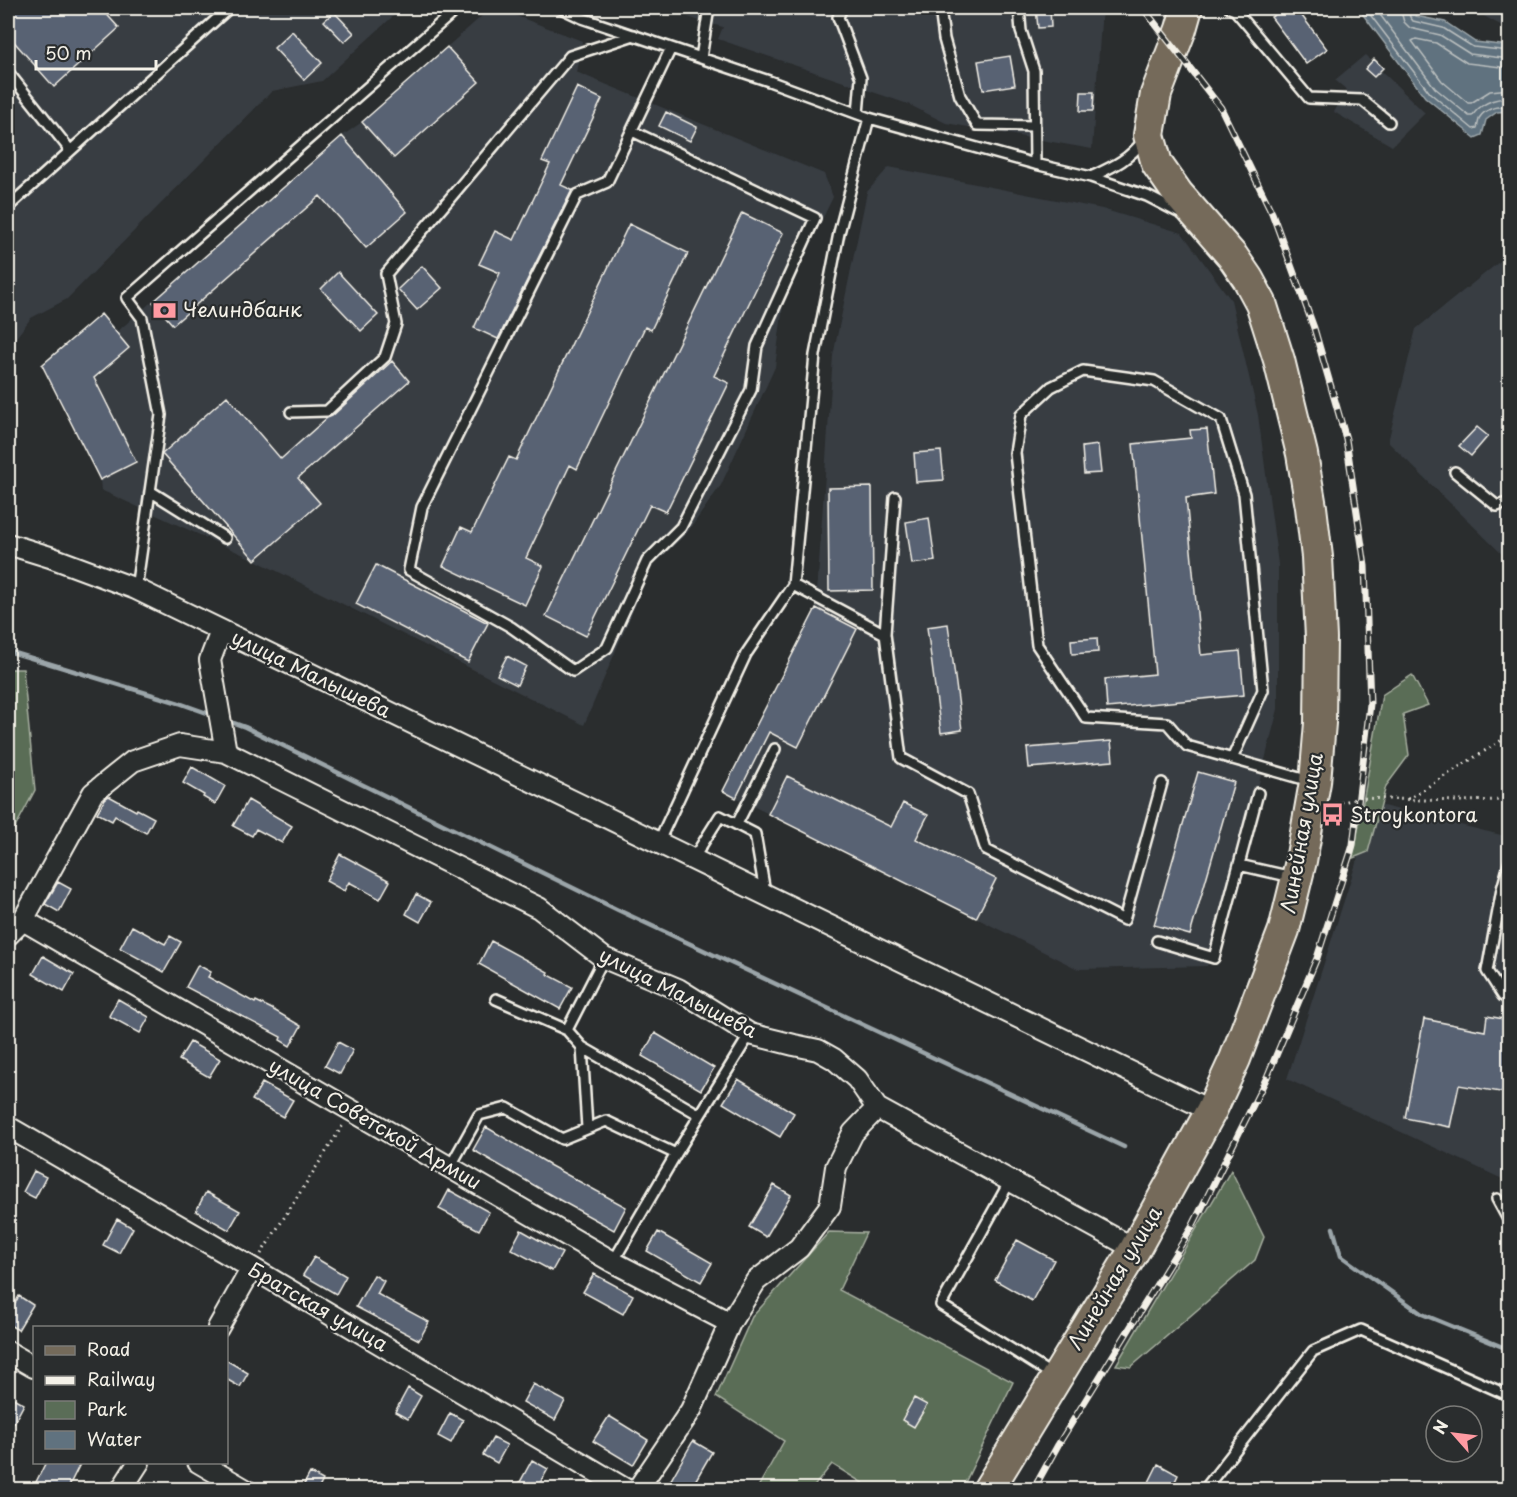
<svg xmlns="http://www.w3.org/2000/svg" width="1517" height="1497" font-family="'Playpen Sans',sans-serif">
<style>
.built{fill:#383d43}
.green{fill:#5a6d57;stroke:#a7afa0;stroke-width:1.5}
.water{fill:#60727f;stroke:#9ba5a9;stroke-width:1.5}
.lines{fill:none;stroke-linecap:round;stroke-linejoin:round}
.shore{stroke:#b9bebe;stroke-width:1.5}
.stream{stroke:#9ba5a9;stroke-width:4.5}
.building{fill:#596273;stroke:#f4f1e8;stroke-width:1.5}
.service-casing{stroke:#f4f1e8;stroke-width:14}
.minor-casing{stroke:#f4f1e8;stroke-width:24}
.primary-casing{stroke:#f4f1e8;stroke-width:34}
.path{stroke:#f4f1e8;stroke-width:3;stroke-dasharray:1.5 4.5;stroke-linecap:butt}
.service{stroke:#2a2d2e;stroke-width:9}
.minor{stroke:#2a2d2e;stroke-width:20}
.primary{stroke:#746a5a;stroke-width:30}
.rail-casing{stroke:#f4f1e8;stroke-width:7}
.rail{stroke:#2a2d2e;stroke-width:4.5;stroke-dasharray:14;stroke-linecap:butt}
.labels{text-anchor:middle;stroke-width:4.5;stroke-linejoin:round;paint-order:stroke}
.poi-label{font-size:20px;fill:#f4f1e8;stroke:#2a2d2e;text-anchor:start}
.street-label{font-size:20px;fill:#f4f1e8;stroke:#2a2d2e}
</style>
<rect width="100%" height="100%" fill="#2a2d2e"/>
<filter id="ink" filterUnits="userSpaceOnUse"><feTurbulence type="fractalNoise" baseFrequency=".0167" numOctaves="2"/><feDisplacementMap in="SourceGraphic" scale="12" xChannelSelector="R" yChannelSelector="G"/><feConvolveMatrix kernelMatrix="1 2 1 2 8 2 1 2 1" color-interpolation-filters="sRGB"/></filter>
<g filter="url(#ink)">
<path class="built" d="M8,8H402L322,81L272,91L67,299L31,318L8,348Z
M491,8H496L582,41L576,72L824,174L833,197L784,298L775,367L721,485L687,533L652,566L584,725L255,560L101,490L100,480L42,365L101,314L118,331L342,136L362,122Z
M662,8H1102L1092,149L946,123L908,104L718,39L723,27L700,21Z
M1469,8H1509V27L1508,29Z
M1365,55L1425,113L1392,146L1334,112L1347,90L1335,80Z
M889,167L1102,209L1182,233L1231,300L1258,415L1278,564V709L1258,787L1207,966L1078,969L723,791L816,608L833,356L867,192Z
M1509,254V561L1388,442L1416,329Z
M1375,804L1509,837V1182L1287,1079Z"/>
<path class="green" d="M8,669H23L35,790L8,841Z
M1412,675L1428,705L1403,714L1409,755L1386,786L1368,852L1353,858L1382,695Z
M1231,1170L1264,1237L1255,1260L1131,1367L1116,1365Z
M829,1232L866,1233L839,1290L1013,1382L962,1489H872L832,1464L812,1489H757L784,1441L716,1397L752,1317Z"/>
<path class="water" d="M1358,8H1413L1416,16L1445,22L1475,42L1509,46V111L1497,112L1486,120L1482,135L1475,138L1425,97Z"/>
<g class="lines">
<path class="shore" d="M1365,8L1430,93L1473,129L1477,128C1478,125 1478,121 1480,117C1486,108 1500,106 1510,106
M1375,8L1435,88L1469,116H1472C1481,103 1494,98 1510,98
M1400,8L1404,22L1410,28L1440,35L1470,54L1510,59
M1408,8L1410,17L1413,21L1443,28L1473,47L1510,51
M1510,68L1467,63L1436,43L1416,39L1412,41L1442,81L1468,103H1471L1490,91L1510,89"/>
<path class="stream" d="M8,651L179,703L207,713
M234,723L245,727L618,910L1124,1147
M1333,1228L1341,1256L1422,1314L1510,1350"/>
</g>
<path class="building" d="M8,8H101L119,28L54,87L8,35Z
M1036,8H1050L1051,27L1038,28Z
M1285,8H1296L1327,49L1306,64L1271,17Z
M334,12L354,33L344,42L324,21Z
M292,31L322,63L304,80L274,48Z
M447,47L479,82L394,158L362,122Z
M1010,56L1015,85L983,90L978,61Z
M1374,59L1383,68L1374,77L1365,69Z
M577,87L602,99L561,185L572,190L498,339L474,328L500,273L479,264L495,231L514,240L550,164L542,161Z
M1081,92H1094L1093,111H1080Z
M666,112L697,127L690,141L659,126Z
M342,136L407,212L366,248L320,196L173,325L153,302Z
M742,213L783,233L714,376L729,383L666,512L650,505L586,636L546,616Z
M629,224L688,253L651,330L645,327L577,469L570,465L526,558L543,566L525,605L443,566L461,527L472,532L509,457L516,460Z
M422,266L442,288L417,310L398,289Z
M338,272L378,315L361,331L321,289Z
M101,314L129,348L94,378L136,462L100,480L42,365Z
M392,361L409,381L298,478L320,503L255,560L162,454L227,396L281,459L327,418L332,416Z
M1477,427L1488,436L1471,456L1459,446Z
M1207,429L1214,494L1186,498L1201,655L1240,651L1244,695L1107,708L1105,679L1155,674L1133,444L1191,438L1190,430Z
M1098,445L1101,473L1084,474L1082,447Z
M941,451L944,480L916,482L914,453Z
M872,487L873,590L829,591L828,488Z
M929,518L935,561L912,564L906,522Z
M376,565L488,623L468,662L356,604Z
M816,608L857,629L798,747L769,732L736,798L723,791Z
M948,624L962,730L941,733L927,627Z
M1097,638L1098,652L1072,654L1071,640Z
M507,656L526,666L517,685L497,675Z
M1111,741L1113,761L1029,768L1027,748Z
M192,767L225,786L215,804L203,797L204,795L183,783Z
M1198,772L1234,782L1190,935L1154,925Z
M787,776L891,827L903,803L928,815L916,839L996,879L976,918L768,814Z
M109,796L136,811L137,809L154,818L146,833L115,816L112,821L97,813L105,799Z
M248,800L292,826L282,843L256,829L252,836L233,826Z
M340,854L390,881L380,899L349,882L344,891L326,881Z
M58,882L71,889L59,912L45,904Z
M416,894L431,902L420,922L406,914Z
M132,926L165,944L170,936L181,942L164,972L120,948Z
M491,941L548,972L547,974L572,987L560,1009L479,964Z
M43,956L74,974L64,992L33,974Z
M198,965L211,972L208,977L255,1003L256,1001L272,1009L301,1026L290,1046L280,1040L281,1037L186,987Z
M118,999L149,1017L140,1033L109,1016Z
M1487,1016L1509,1020V1075L1506,1093L1459,1085L1450,1127L1405,1118L1424,1019L1485,1031Z
M655,1033L714,1068L701,1090L642,1056Z
M190,1042L220,1059L209,1077L179,1060Z
M338,1042L353,1050L340,1074L325,1066Z
M738,1079L794,1113L780,1137L723,1103Z
M262,1083L293,1100L283,1117L252,1100Z
M486,1127L549,1164V1165L626,1207L614,1230L556,1198L473,1150Z
M34,1171L46,1177L35,1198L23,1192Z
M774,1185L791,1195L766,1237L749,1227Z
M449,1190L489,1212L479,1230L439,1209Z
M206,1192L240,1211L229,1230L196,1211Z
M117,1219L133,1228L119,1253L103,1245Z
M521,1230L562,1253L552,1271L511,1249Z
M658,1232L712,1263L701,1282L647,1251Z
M1017,1240L1054,1260L1032,1301L995,1280Z
M314,1257L346,1276L336,1294L303,1275Z
M594,1274L633,1295L623,1314L583,1292Z
M374,1275L384,1281L377,1294L429,1322L419,1340L356,1307Z
M19,1296L33,1305L18,1330L8,1324V1316Z
M226,1360L248,1373L240,1387L226,1379Z
M533,1384L565,1401L555,1420L523,1402Z
M408,1388L421,1396L408,1419L395,1412Z
M8,1395L24,1404L8,1434Z
M914,1398L927,1405L914,1427L902,1420Z
M450,1413L463,1420L451,1443L438,1436Z
M609,1416L648,1440L633,1465L593,1441Z
M493,1438L507,1445L497,1463L483,1455Z
M693,1441L712,1452L690,1490H676L668,1485Z
M532,1460L548,1469L536,1490H529L519,1484Z
M46,1462H81L67,1490H32Z
M1158,1464L1178,1475L1171,1490H1145Z
M310,1473L323,1480L318,1490H301Z"/>
<g class="lines">
<defs>
<path id="service" d="M561,8L582,18L769,81L869,118L1035,164L1091,177L1147,196L1180,213
M842,8L838,17L861,78L858,114
M940,8L944,39L960,96L977,125L1034,126
M1019,8L1021,31L1034,71L1035,164
M1230,8L1235,10L1309,98L1362,100L1389,122
M701,58L709,8
M8,72L70,150
M632,131L815,218L757,346L751,390L681,527L647,561L607,648L573,671L511,627L409,570L422,507L577,195L607,182L671,48
M1091,177C1114,166 1127,161 1143,141
M8,207L229,8
M291,412L327,411L385,357L396,324L386,274L570,56L634,35
M1455,472L1497,506L1510,502
M150,491L225,538
M793,585L885,634L901,758L968,794L986,850L1124,920L1162,783
M136,589L161,415L142,318L127,298L458,8
M885,634L895,497
M1232,759L1263,690L1244,494L1221,419L1154,381L1083,371L1051,387L1021,415L1015,453L1037,645L1086,718L1167,723L1187,746L1310,781
M737,824L775,749
M658,843L746,654L793,585L815,355L839,233L869,118
M693,859L720,816L755,834L765,892
M1510,861L1502,889L1487,971L1503,996L1510,1000
M1239,865L1292,877
M1157,941L1214,958L1258,793
M496,999L567,1030
M582,1047L700,1115
M587,1128L582,1047L567,1030L604,958
M450,1167L479,1115L507,1108L562,1139L606,1121L676,1154
M1010,1181L941,1305L1054,1376
M1497,1199L1510,1223
M613,1262L676,1154L750,1034
M1204,1490L1313,1351L1361,1330L1510,1396"/>
<path id="minor" d="M8,544L50,557L136,589L1211,1111
M221,631L210,660L226,752L539,908L604,958L678,989L750,1034L794,1045L818,1050L834,1059L857,1079L877,1108L1135,1249
M23,920L613,1262L730,1323
M8,935L23,920L93,793L133,761L180,745L226,752
M8,1127L252,1268L627,1490
M218,1328L252,1268
M8,1352L34,1367
M198,1462L246,1490
M121,1490L139,1462
M637,1490L691,1410L730,1323L756,1281L799,1248L830,1206L836,1167L853,1133L877,1108"/>
<path id="primary" d="M988,1490L1135,1249L1211,1111L1235,1059L1284,930L1301,861L1315,782L1320,723L1321,638L1317,557L1311,507L1302,454L1279,360L1261,303L1248,279L1233,257L1178,194L1157,164L1149,135L1156,94L1181,29L1187,8"/>
</defs>
<use href="#service" class="service-casing"/>
<use href="#minor" class="minor-casing"/>
<use href="#primary" class="primary-casing"/>
<path class="path" d="M1408,799L1510,735
M1335,804L1359,798L1456,801L1510,800
M261,1254L343,1125"/>
<use href="#service" class="service"/>
<use href="#minor" class="minor"/>
<use href="#primary" class="primary"/>
<defs>
<path id="rail" d="M1033,1490L1058,1445L1192,1227L1267,1077L1317,958L1353,845L1370,704L1365,566L1346,439L1314,328L1272,213L1221,108L1143,8"/>
</defs>
<use href="#rail" class="rail-casing"/>
<use href="#rail" class="rail"/>
</g>
</g>
<defs>
<symbol id="bank-bare" viewBox="-9 -9 18 18"><path d="M-6-4H6V4H-6ZM0-2.3a2.3 2.3 0 1 0 0 4.6a2.3 2.3 0 1 0 0-4.6Z" fill="#ff9aa2" stroke="#2a2d2e" stroke-width="2.5" paint-order="stroke"/></symbol>
<symbol id="bus-bare" viewBox="-9 -9 18 18"><path d="M-5-6H5V4H4V6H2V4H-2V6H-4V4H-5ZM-3.5-4V0h7V-4ZM-3.5 1.2v1.5H-2V1.2ZM2 1.2v1.5H3.5V1.2Z" fill="#ff9aa2" stroke="#2a2d2e" stroke-width="2.5" paint-order="stroke"/></symbol>
</defs>
<g fill-rule="evenodd">
<use href="#bank-bare" x="148" y="294" width="33" height="33"/>
<use href="#bus-bare" x="1316" y="798" width="33" height="33"/>
</g>
<g class="labels">
<g class="poi-label">
<text x="183" y="317">Челиндбанк</text>
<text x="1350" y="822">Stroykontora</text>
</g>
<g class="street-label">
<text transform="translate(311 674) rotate(26)" y="7">улица Малышева</text>
<text transform="translate(1302 833) rotate(-80)" y="7">Линейная улица</text>
<text transform="translate(678 993) rotate(27)" y="7">улица Малышева</text>
<text transform="translate(375 1124) rotate(30)" y="7">улица Советской Армии</text>
<text transform="translate(1115 1278) rotate(-59)" y="7">Линейная улица</text>
<text transform="translate(318 1307) rotate(30)" y="7">Братская улица</text>
</g>
</g>
<rect width="1517" height="1497" fill="none" stroke="#2a2d2e" stroke-width="30"/>
<rect x="15" y="15" width="1487" height="1467" fill="none" stroke="#f4f1e8" stroke-width="2" filter="url(#ink)"/>
<rect x="33" y="1326" width="195" height="138" fill="#2a2d2e" stroke="#7b7b78" stroke-width="1.5"/>
<rect x="45" y="1346" width="30" height="9" fill="#746a5a" stroke="#7b7b78" stroke-width="1.5"/>
<text x="87" y="1356" font-size="18" fill="#f4f1e8">Road</text>
<rect x="45" y="1376" width="30" height="9" fill="#f4f1e8" stroke="#7b7b78" stroke-width="1.5"/>
<text x="87" y="1386" font-size="18" fill="#f4f1e8">Railway</text>
<rect x="45" y="1401" width="30" height="18" fill="#5a6d57" stroke="#7b7b78" stroke-width="1.5"/>
<text x="87" y="1416" font-size="18" fill="#f4f1e8">Park</text>
<rect x="45" y="1431" width="30" height="18" fill="#60727f" stroke="#7b7b78" stroke-width="1.5"/>
<text x="87" y="1446" font-size="18" fill="#f4f1e8">Water</text>
<g transform="translate(1454 1434) rotate(298)"><circle r="28" fill="#2a2d2e" stroke="#7b7b78" stroke-width="1.5"/>
<path d="M0-4.5L10 22L0 15L-10 22Z" fill="#ff9aa2"/>
<text y="-9" font-size="16" font-weight="bold" text-anchor="middle" fill="#f4f1e8">N</text>
</g>
<path d="M36 60v9h120v-9" fill="none" stroke="#f4f1e8" stroke-width="3"/>
<text x="45" y="60" font-size="18" fill="#f4f1e8" stroke="#2a2d2e" stroke-width="4.5" paint-order="stroke">50 m</text>
</svg>
